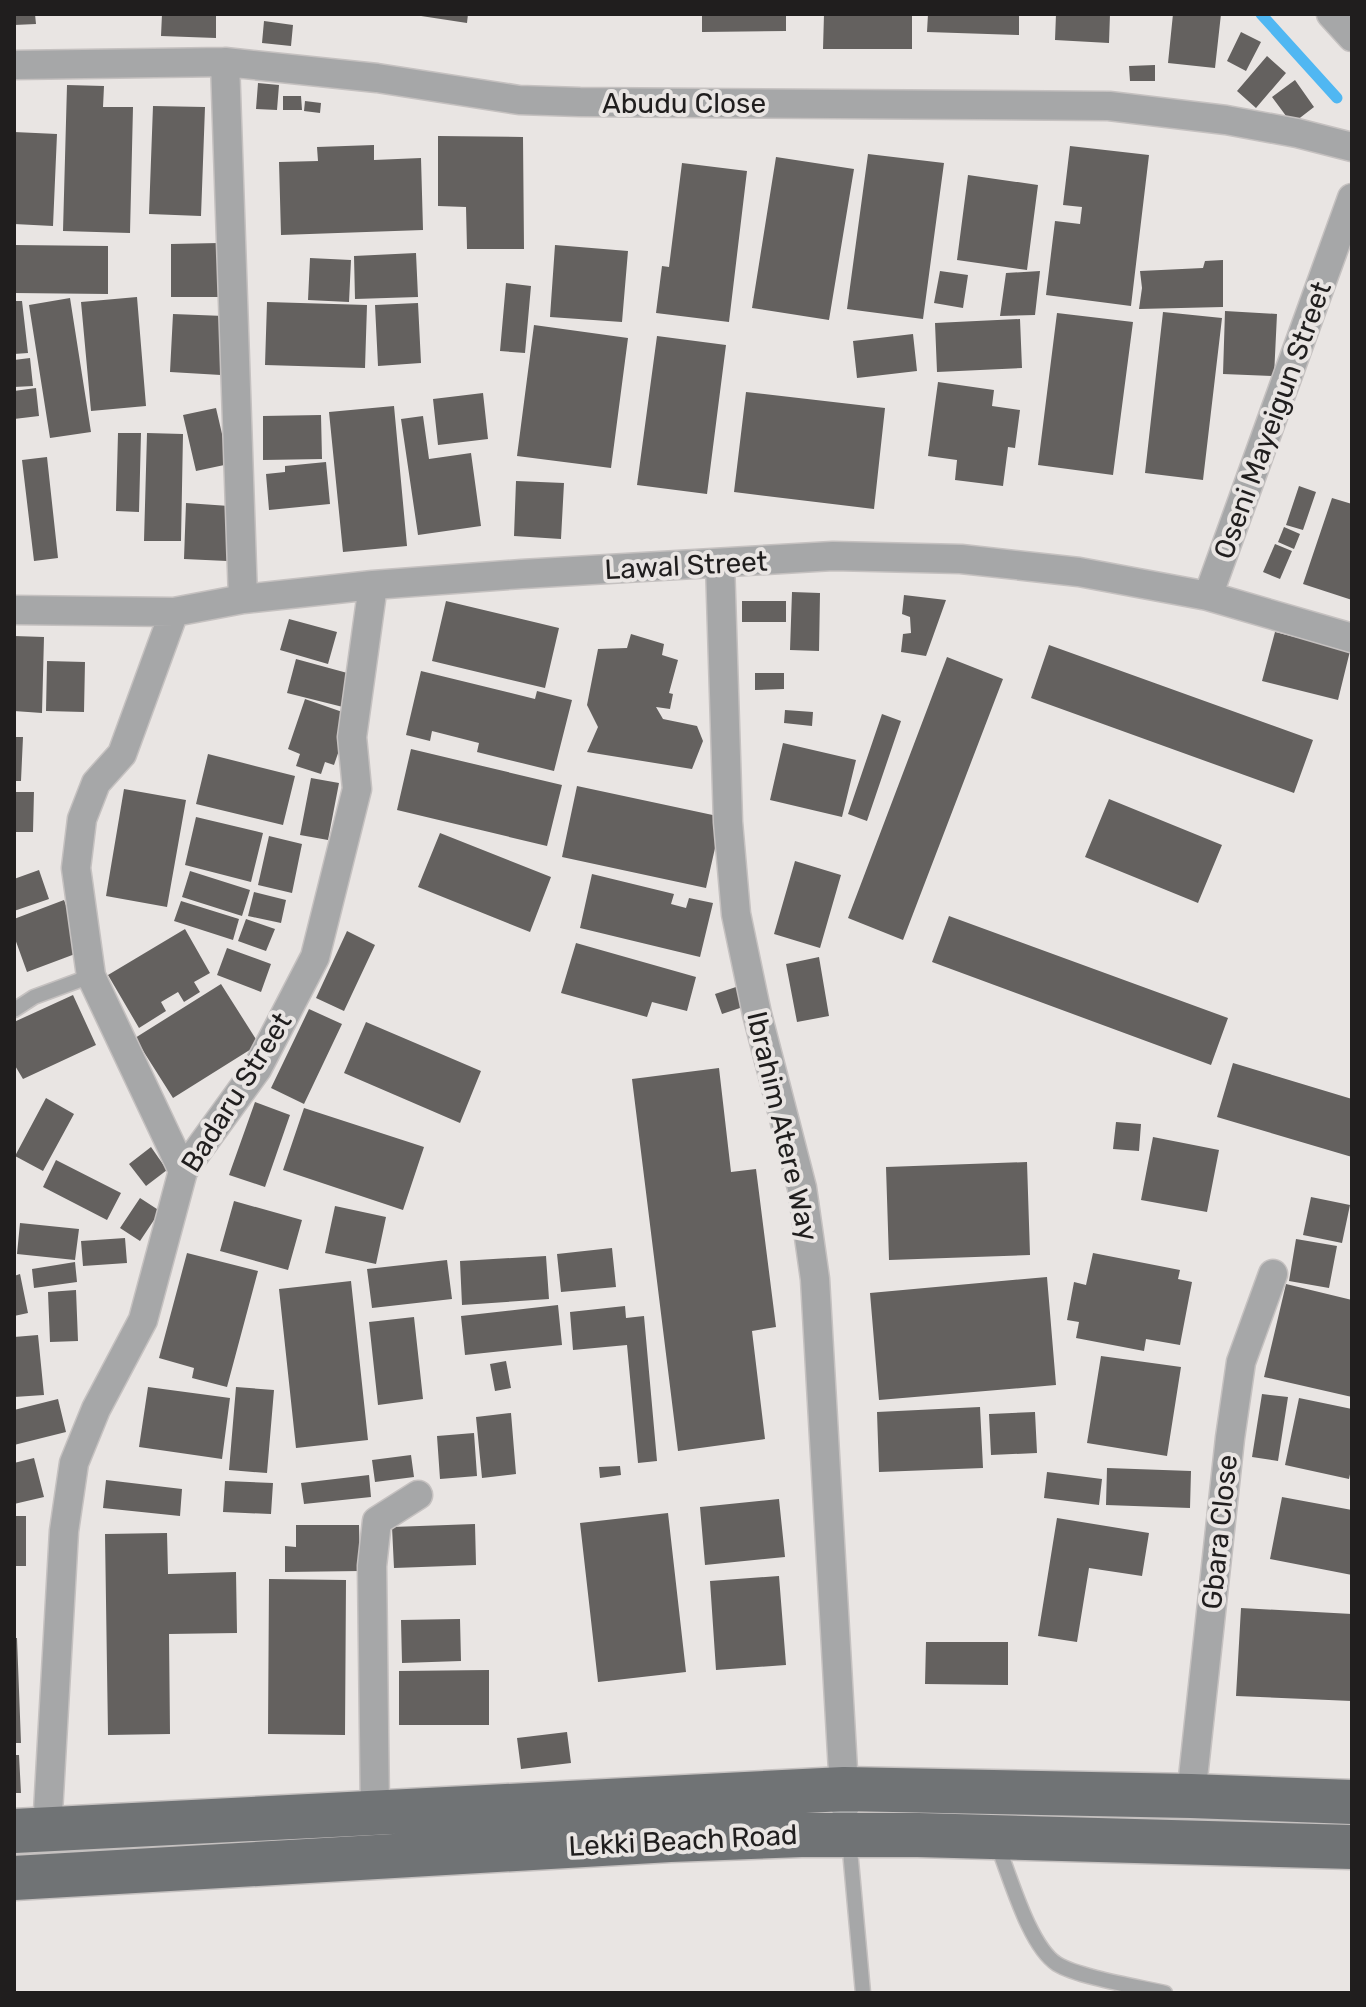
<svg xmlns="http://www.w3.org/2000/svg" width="1366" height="2007" font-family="Rubik,sans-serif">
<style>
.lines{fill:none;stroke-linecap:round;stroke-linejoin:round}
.stream{stroke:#50b7f2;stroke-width:11}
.building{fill:#64615f}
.service-casing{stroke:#c5c1c0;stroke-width:17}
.minor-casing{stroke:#c5c1c0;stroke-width:31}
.primary-casing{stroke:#c5c1c0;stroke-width:47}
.service{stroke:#a6a7a8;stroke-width:14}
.minor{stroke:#a6a7a8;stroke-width:28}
.primary{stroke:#707375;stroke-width:44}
.labels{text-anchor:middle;stroke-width:8;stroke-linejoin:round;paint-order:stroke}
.street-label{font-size:28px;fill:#201e1e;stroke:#e9e5e3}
</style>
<rect width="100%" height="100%" fill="#e9e5e3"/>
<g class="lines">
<path class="stream" d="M1261,14L1337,98"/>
</g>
<path class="building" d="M14,14H35L36,24L14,25Z
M162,14H216V38L161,36Z
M408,14H468L467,23Z
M702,14H786V31L702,32Z
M824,14H912V49H823Z
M928,14H1019V35L927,32Z
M1056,14H1110L1109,43L1055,40Z
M1173,14H1221L1215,68L1168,63Z
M264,21L293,25L291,46L262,43Z
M1241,32L1261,42L1246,71L1227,61Z
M1267,56L1286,73L1256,108L1237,91Z
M1155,65V81H1130L1129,66Z
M1295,80L1314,107L1292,124L1272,97Z
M258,83L279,85L277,110L256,109Z
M67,85L104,86L103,107H133L130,233L63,231Z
M283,96H301L302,110H283Z
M305,101L321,103L320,113L304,111Z
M153,106L205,107L201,216L149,214Z
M14,132L57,134L53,226L14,224Z
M438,136L523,137L524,249H467L466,207L438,206Z
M374,145V160L421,158L423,230L281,235L279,162L318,161L317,147Z
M1070,146L1149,155L1131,306L1046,295L1055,221L1080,224L1082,207L1063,205Z
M868,154L944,163L923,319L847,309Z
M776,157L854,169L829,320L752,308Z
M682,163L747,171L729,322L656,313L662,266L669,267Z
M968,175L1038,185L1027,270L957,260Z
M219,243L220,297H171V244Z
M14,245L108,246V294L14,293Z
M555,245L628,251L622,322L550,317Z
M416,253L418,297L355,299L354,256Z
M310,258L351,260L349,302L308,300Z
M1223,260V307L1139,309L1142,288L1140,271L1203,268L1205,261Z
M940,271L968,275L963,308L934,303Z
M1040,271L1035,315L1000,316L1006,273Z
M506,283L531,286L525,353L500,351Z
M137,297L146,406L91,411L81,302Z
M70,298L91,432L50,438L29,305Z
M14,301H22L28,353L14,354Z
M267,302L367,305L365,368L265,365Z
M418,303L421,363L378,366L375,305Z
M1225,311L1277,314L1274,376L1223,374Z
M1163,312L1222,318L1203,480L1145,473Z
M1057,313L1133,322L1113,475L1038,465Z
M173,314L224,316L221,375L170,372Z
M1020,319L1022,368L937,372L935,323Z
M534,325L628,338L611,468L517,456Z
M913,334L917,371L857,378L853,341Z
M657,336L726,345L707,494L637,485Z
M30,358L33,386L14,387V360Z
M938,382L994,390L992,406L1020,410L1015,448L1008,447L1003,486L955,480L957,460L928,456Z
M36,388L39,416L14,419V391Z
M746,392L885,408L874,509L734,492Z
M483,393L488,439L438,445L433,399Z
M394,406L407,546L343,552L329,412Z
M216,408L229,464L196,471L183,415Z
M321,415L322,459L263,460V416Z
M423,416L429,459L471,453L481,526L418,535L401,419Z
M118,433H141L139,512L116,511Z
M147,433L183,434L181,541H144Z
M47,457L58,558L34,561L22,460Z
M326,462L330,504L269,510L266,474L285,472V466Z
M516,481L564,483L561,539L514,536Z
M1299,486L1316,492L1303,530L1286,525Z
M1332,498L1352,504V600L1303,584Z
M186,503L229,506L227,561L184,559Z
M1284,527L1300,534L1294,549L1278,542Z
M1275,544L1292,551L1280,579L1263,572Z
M792,592L820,593L819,651L790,650Z
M904,595L946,600L926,656L901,652L903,634L911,633L910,617L902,614Z
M446,601L559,628L545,688L432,661Z
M742,601H786V622H742Z
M289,619L337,632L328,664L280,650Z
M1275,632L1350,651L1338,700L1262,681Z
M631,634L664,644L662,655L678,660L669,693L673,694L670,709L656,707L663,719L697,726L703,741L692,769L587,752L598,727L587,705L598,649L627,648Z
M14,636L44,637L42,713L14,711Z
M1049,645L1313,740L1294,793L1031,698Z
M947,657L1003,679L903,940L848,918Z
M296,659L351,674L343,707L287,693Z
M47,661L85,662L84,712L46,711Z
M421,671L535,699L537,691L572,700L554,771L477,752L479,743L432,731L430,741L406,735Z
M755,673H784V689L755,690Z
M305,699L351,715L334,765L325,762L321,774L296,766L300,754L288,749Z
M785,710L813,712L812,726L784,723Z
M882,714L901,721L867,821L848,814Z
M14,737H23L21,781H14Z
M783,743L856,760L842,817L770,800Z
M411,749L562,785L547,846L397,810Z
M208,754L295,776L283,825L196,804Z
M311,778L339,783L328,840L300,835Z
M577,786L722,817L706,888L562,857Z
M124,789L186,800L167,907L106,896Z
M14,792H34L33,832H14Z
M1109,799L1222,845L1198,903L1085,857Z
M196,817L263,833L251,882L185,865Z
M440,833L551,877L530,932L418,887Z
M269,836L302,844L292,893L258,885Z
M795,861L841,875L820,948L774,934Z
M39,870L49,899L14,911V879Z
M190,871L250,890L242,916L182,897Z
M592,874L674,894L671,904L686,908L689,898L713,903L700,957L580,928Z
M254,892L286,900L281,923L248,916Z
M64,900L83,951L27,972L14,936V919Z
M181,901L239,919L233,940L174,921Z
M949,916L1228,1018L1211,1065L932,962Z
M246,919L275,929L266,951L238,941Z
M185,929L210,973L194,982L200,992L184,1002L178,992L161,1002L166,1011L139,1028L108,975Z
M347,931L375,945L344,1011L316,998Z
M576,943L696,977L687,1011L652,1002L647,1017L561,993Z
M227,948L271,964L261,992L217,975Z
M819,957L829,1016L797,1022L786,964Z
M221,984L259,1044L173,1098L135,1038Z
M739,986L746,1006L722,1014L715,994Z
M73,995L96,1045L23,1079L14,1064V1022Z
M309,1009L342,1024L304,1104L271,1088Z
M366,1022L481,1071L460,1123L344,1073Z
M1233,1063L1352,1099V1157L1217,1117Z
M719,1068L731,1172L756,1169L776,1327L752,1331L765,1439L678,1451L632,1079Z
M46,1098L74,1114L43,1171L15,1156Z
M255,1102L290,1115L265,1187L229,1175Z
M304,1108L424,1147L403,1210L283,1170Z
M1116,1122L1141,1124L1139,1151L1113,1149Z
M1153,1137L1219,1150L1207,1212L1141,1200Z
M151,1147L167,1170L146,1186L129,1164Z
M56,1160L121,1193L107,1220L43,1187Z
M1027,1162L1030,1255L889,1260L886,1167Z
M1311,1197L1350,1205L1342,1243L1303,1235Z
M140,1198L160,1211L140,1241L120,1228Z
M234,1201L302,1220L288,1270L220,1251Z
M335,1206L386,1217L376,1264L325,1253Z
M20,1223L79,1229L75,1260L17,1254Z
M125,1238L127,1263L83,1266L81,1241Z
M1296,1239L1337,1246L1329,1288L1289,1281Z
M612,1248L616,1287L561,1292L557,1254Z
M187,1253L258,1271L227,1387L192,1378L194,1368L159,1358Z
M1093,1253L1180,1270L1178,1279L1192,1282L1180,1345L1146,1339L1144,1351L1076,1338L1079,1322L1067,1320L1074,1282L1086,1285Z
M546,1256L549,1299L462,1305L460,1261Z
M447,1260L452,1299L372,1308L367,1269Z
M75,1262L77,1282L34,1288L32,1269Z
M20,1274L28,1313L14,1316V1276Z
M1047,1277L1056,1385L879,1400L870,1293Z
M351,1281L368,1440L296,1448L279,1289Z
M1286,1284L1352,1300V1397L1264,1377Z
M76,1290L78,1341L50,1342L48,1292Z
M558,1305L562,1345L465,1355L461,1316Z
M625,1306L626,1318L644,1316L657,1461L638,1463L627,1345L573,1350L570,1312Z
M414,1317L423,1399L378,1405L369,1322Z
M38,1335L44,1395L14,1397V1337Z
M1101,1356L1181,1367L1167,1456L1087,1443Z
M506,1361L511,1388L495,1391L490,1364Z
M148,1387L230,1398L222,1459L139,1447Z
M236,1387L274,1390L267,1473L229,1470Z
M1262,1394L1288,1397L1278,1461L1252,1457Z
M1299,1398L1352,1409V1465L1349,1479L1285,1465Z
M58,1399L66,1432L14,1445V1410Z
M980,1407L983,1468L879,1472L877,1412Z
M1035,1412L1037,1453L991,1455L989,1414Z
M511,1413L516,1474L482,1478L476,1417Z
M474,1433L477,1476L440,1479L437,1436Z
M411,1455L414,1477L375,1482L372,1460Z
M34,1458L44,1497L14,1504V1463Z
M620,1466L621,1475L600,1478L599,1467Z
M1107,1468L1191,1471L1190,1508L1106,1505Z
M1047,1472L1102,1479L1099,1505L1044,1498Z
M369,1475L371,1497L304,1504L301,1483Z
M106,1480L182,1489L180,1516L103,1508Z
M225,1481L273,1483L271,1514L223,1512Z
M1282,1497L1352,1510V1575L1270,1559Z
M779,1499L785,1557L705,1565L700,1507Z
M668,1513L686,1672L598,1682L580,1523Z
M14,1516H26V1566H14Z
M1057,1518L1149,1533L1142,1576L1089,1568L1077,1642L1038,1636Z
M475,1524L476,1565L394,1568L392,1527Z
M296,1525H359L360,1571L285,1572V1546L296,1547Z
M167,1533L168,1574L236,1572L237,1633L169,1634L170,1734L108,1735L105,1534Z
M779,1576L786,1665L716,1670L710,1581Z
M269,1579L346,1580L345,1735L268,1734Z
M1241,1608L1352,1614V1701L1236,1696Z
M460,1619L461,1661L402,1663L401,1620Z
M14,1638H17L21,1743H14Z
M926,1642H1008V1685L925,1684Z
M489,1670V1725H399V1671Z
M567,1732L571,1763L521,1769L517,1738Z
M14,1755H19L21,1793H14Z"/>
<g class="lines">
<defs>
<path id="service" d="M14,1010L34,997L91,976
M849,1839L863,1993
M997,1844C1010,1876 1029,1946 1057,1964C1078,1977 1139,1987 1165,1993"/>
<path id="minor" d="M1331,14L1352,37
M225,62L243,599
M14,65L225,62L377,78L519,100L580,102L1109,106L1226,120L1297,133L1352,147
M720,563L728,822L736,914L757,1014L802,1188L815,1279L845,1806
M1208,596L1352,198
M14,610L174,612L243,599L373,585L522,574L833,556L961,559L1079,572L1208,596L1352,638
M174,612L122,754L96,783L82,819L76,868L91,976L183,1171
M1191,1796L1230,1438L1241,1362L1273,1274
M375,1811L372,1566L377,1521L418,1495
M47,1830L64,1531L74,1463L96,1409L143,1320L183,1171L257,1069L315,957L357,789L352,737L373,585"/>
<path id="primary" d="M14,1831L844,1789L1191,1796L1352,1802
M14,1878L670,1840L801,1835H918L1352,1847"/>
</defs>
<use href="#service" class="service-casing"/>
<use href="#minor" class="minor-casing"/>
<use href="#primary" class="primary-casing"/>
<use href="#service" class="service"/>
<use href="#minor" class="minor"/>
<use href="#primary" class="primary"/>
</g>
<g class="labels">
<g class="street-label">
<text x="684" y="113">Abudu Close</text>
<text transform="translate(1272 420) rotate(-70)" y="10">Oseni Mayeigun Street</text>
<text transform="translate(686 565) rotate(-3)" y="10">Lawal Street</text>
<text transform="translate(236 1092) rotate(-58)" y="10">Badaru Street</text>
<text transform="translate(783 1126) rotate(77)" y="10">Ibrahim Atere Way</text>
<text transform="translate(1219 1532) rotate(-84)" y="10">Gbara Close</text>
<text transform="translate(683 1840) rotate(-3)" y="10">Lekki Beach Road</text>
</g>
</g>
<rect width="1366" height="2007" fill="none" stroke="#201e1e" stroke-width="32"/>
</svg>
